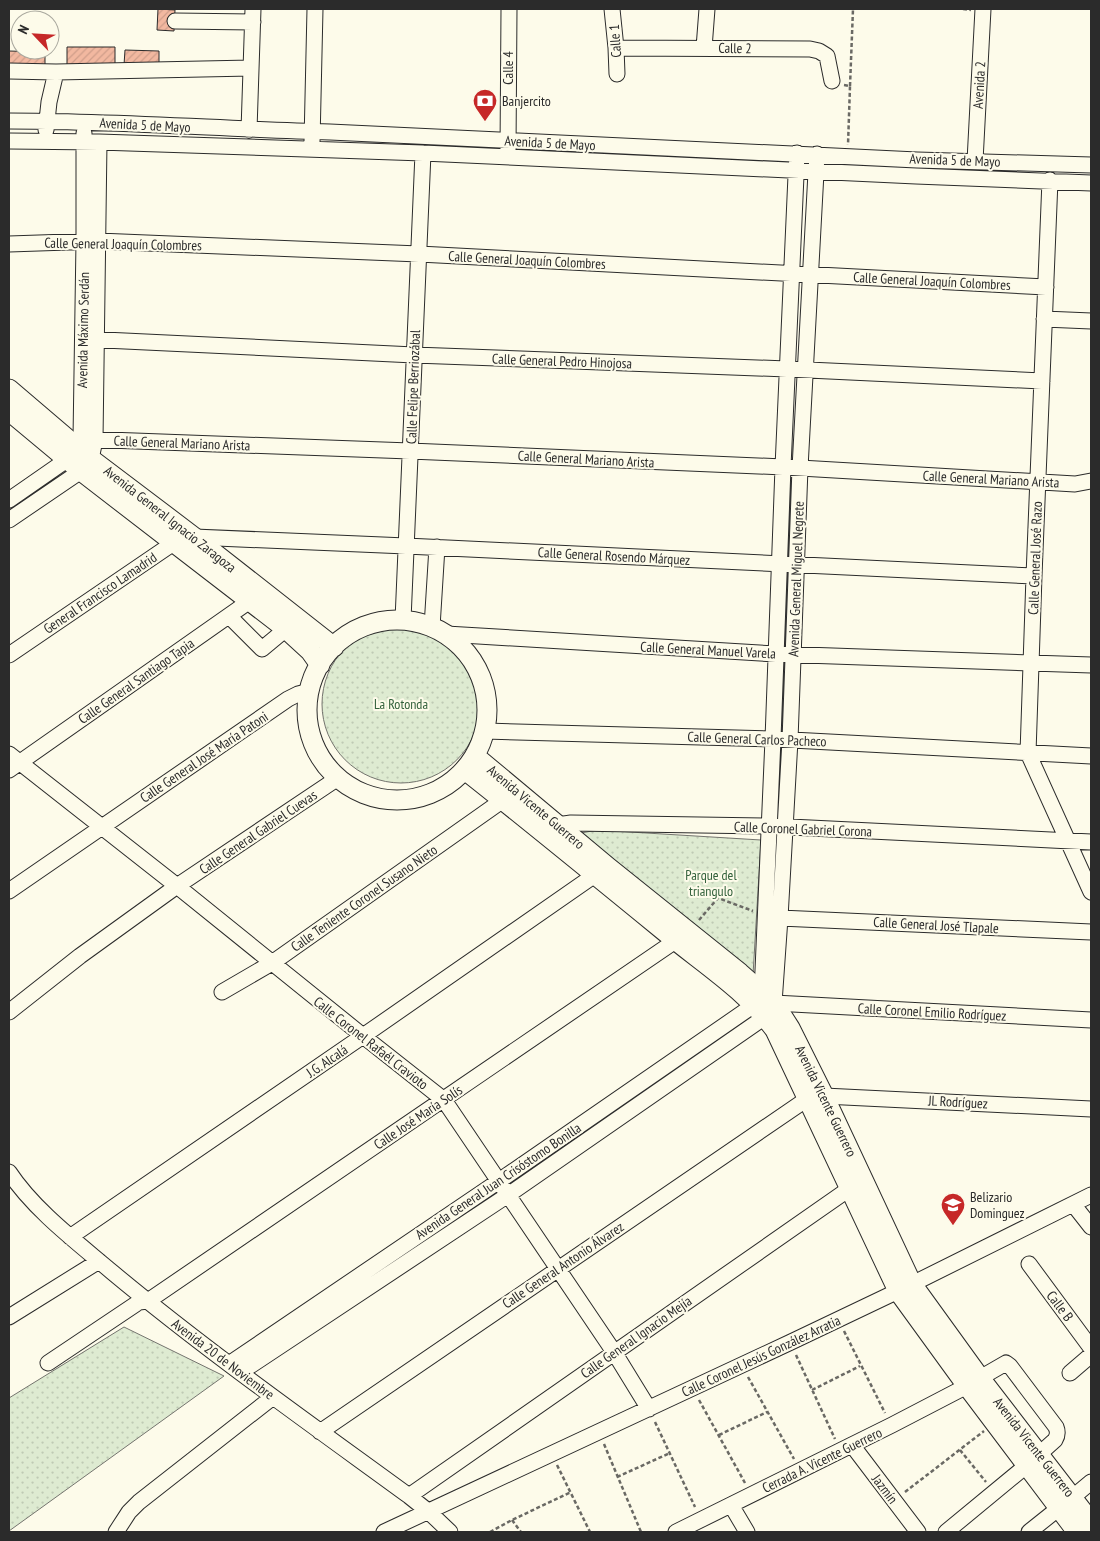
<svg xmlns="http://www.w3.org/2000/svg" width="1100" height="1541" font-family="'PT Sans Narrow',sans-serif">
<style>
.park{fill:url(#park-dots);stroke:#74746e}
.building{fill:url(#building-hatch);stroke:#2b2b2b}
.lines{fill:none;stroke-linecap:round;stroke-linejoin:round}
.minor-casing{stroke:#2b2b2b;stroke-width:17}
.major-casing{stroke:#2b2b2b;stroke-width:21}
.path{stroke:#6a6964;stroke-width:2.5;stroke-dasharray:4 2.5;stroke-linecap:butt}
.minor{stroke:#fdfbea;stroke-width:15}
.major{stroke:#fdfbea;stroke-width:19}
.labels{text-anchor:middle;stroke-width:4;stroke-linejoin:round;paint-order:stroke}
.street-label{font-size:14px;fill:#2b2b2b;stroke:#fdfbea}
.poi-label{font-size:14px;fill:#2b2b2b;stroke:#fdfbea;text-anchor:start}
.park-label{font-size:14px;fill:#34623c;stroke:#fdfbea}
</style>
<defs>
<pattern id="park-dots" width="8" height="8" patternUnits="userSpaceOnUse" patternTransform="scale(1.25)"><rect width="8" height="8" fill="#deebd1"/><path d="M2 2h.1M6 6h.1" fill="none" stroke="#bfcab4" stroke-width="1.8" stroke-linecap="round"/></pattern>
<pattern id="building-hatch" width="6" height="6" patternUnits="userSpaceOnUse" patternTransform="scale(1.25)"><rect width="6" height="6" fill="#f2b8a0"/><path d="M-1 1l2-2M0 6l6-6M5 7l2-2" fill="none" stroke="#d09e8a"/></pattern>
</defs>
<rect width="100%" height="100%" fill="#fdfbea"/>
<path class="park" d="M322 704a79 79 0 1 1 158 0a79 79 0 1 1-158 0Z
M597,830L761,840L753,975L576,834Z
M124,1327L224,1376L9,1531V1398Z"/>
<path class="building" d="M158,9L175,10L174,31L157,30Z
M67,47H115V66H67Z
M125,50L159,51V66L124,65Z
M9,51L45,52V69L9,68Z"/>
<g class="lines">
<defs>
<path id="minor" d="M612,9L616,48L617,74
M175,21L253,22
M616,48L810,49L819,51L827,56L832,81
M704,48L707,9
M9,71L56,72L251,68
M9,121C116,121 223,129 330,132L917,160L1091,165
M46,130L49,102L56,72
M249,130L253,9
M9,141L99,142L423,153L916,176L1091,183
M312,142L315,9
M508,151L509,9
M975,161L983,9
M1050,180L1034,576L1028,753L1091,892
M9,244L98,241L419,254L1046,287
M1044,319L1091,321
M83,339L414,355L787,369L1042,381
M81,439L410,451L783,467L1075,484L1091,481
M9,500L68,459L78,448L81,439L84,241V133
M9,520L81,471L91,459L95,440L99,142
M229,616L262,649L286,629
M403,620L423,153
M432,627L437,547
M446,634L776,654L1091,665
M9,655L175,542L194,537L406,546L1034,576
M485,731L773,739L1091,756
M9,754L177,886L363,1036L444,1100L614,1352L649,1409
M9,770L257,596
M550,826L571,823L770,826L1091,842
M9,891L288,699L298,694L310,691
M780,918L1091,932
M222,992L272,963L503,800
M774,1003L1091,1020
M9,1012L80,956L177,886L338,778
M9,1172C34,1210 78,1243 112,1272C207,1351 309,1423 409,1496L429,1512L450,1532
M1073,1204L1091,1227
M70,1237L363,1036L602,870
M1029,1264L1091,1348
M9,1317L99,1261
M48,1363L139,1302L148,1301L684,935
M229,1364L499,1181L754,1005L762,993L773,739L783,467L797,153
M241,1372L508,1195L765,1017L774,1003L780,918L790,740L800,468L817,154
M1070,1373L1091,1355
M320,1432L807,1099L824,1096L1091,1109
M852,1445L918,1532
M409,1496L859,1182
M1073,1497L1091,1482
M731,1505L747,1532
M116,1532L129,1512L139,1502L273,1397
M384,1532L791,1342L898,1291L1091,1195
M676,1532L892,1425L967,1386
M946,1532L1026,1466L1055,1440C1058,1435 1058,1432 1056,1427L1010,1366L1006,1363L980,1378
M1029,1532L1059,1508"/>
<path id="major" d="M9,389L91,459L194,537L334,647
M9,411L81,471L286,629L310,651L320,665
M307 710a90 90 0 1 1 180 0a90 90 0 1 1-180 0Z
M475,756L608,867L740,973L774,1003L790,1028L824,1096L912,1284L980,1378L1091,1522
M465,770C532,823 598,877 664,931C702,963 745,989 775,1030L898,1291L967,1386L1077,1532"/>
</defs>
<use href="#minor" class="minor-casing"/>
<use href="#major" class="major-casing"/>
<path class="path" d="M963,9L971,10
M844,85L850,86L848,145
M850,86L853,9
M699,920L718,898L753,911
M844,1331L885,1413
M796,1355L835,1439
M748,1377L794,1459
M812,1390L860,1366
M699,1400L745,1483
M655,1422L695,1507
M719,1435L767,1412
M604,1444L641,1532
M960,1450L986,1482
M557,1465L590,1532
M617,1477L670,1453
M905,1492L984,1431
M512,1520L521,1532
M490,1532L512,1520L571,1492"/>
<use href="#minor" class="minor"/>
<use href="#major" class="major"/>
</g>
<defs>
<symbol id="bank-pin" viewBox="-11 -11 22 30"><path d="M0 17L-7.5 6A9.5 9.5 0 1 1 7.5 6Z" fill="#c62828" stroke="#fdfbea"/><path d="M-6-4H6V4H-6ZM0-2.3a2.3 2.3 0 1 0 0 4.6a2.3 2.3 0 1 0 0-4.6Z" fill="#fff"/></symbol>
<symbol id="school-pin" viewBox="-11 -11 22 30"><path d="M0 17L-7.5 6A9.5 9.5 0 1 1 7.5 6Z" fill="#c62828" stroke="#fdfbea"/><path d="M0-5L7-2L0 1L-7-2ZM-4 1L0 2.5L4 1V4Q0 6-4 4Z" fill="#fff"/></symbol>
</defs>
<g fill-rule="evenodd">
<use href="#bank-pin" x="471" y="87" width="28" height="38"/>
<use href="#school-pin" x="939" y="1191" width="28" height="38"/>
</g>
<g class="labels">
<g class="street-label">
<text transform="translate(615 41) rotate(-94)" y="5">Calle 1</text>
<text transform="translate(735 48) rotate(1)" y="5">Calle 2</text>
<text transform="translate(508 68) rotate(-90)" y="5">Calle 4</text>
<text transform="translate(979 85) rotate(-87)" y="5">Avenida 2</text>
<text transform="translate(145 125) rotate(3)" y="5">Avenida 5 de Mayo</text>
<text transform="translate(550 143) rotate(3)" y="5">Avenida 5 de Mayo</text>
<text transform="translate(955 160) rotate(2)" y="5">Avenida 5 de Mayo</text>
<text transform="translate(123 244) rotate(1)" y="5">Calle General Joaquín Colombres</text>
<text transform="translate(527 260) rotate(3)" y="5">Calle General Joaquín Colombres</text>
<text transform="translate(932 281) rotate(3)" y="5">Calle General Joaquín Colombres</text>
<text transform="translate(83 330) rotate(-89)" y="5">Avenida Máximo Serdán</text>
<text transform="translate(562 361) rotate(2)" y="5">Calle General Pedro Hinojosa</text>
<text transform="translate(413 387) rotate(-88)" y="5">Calle Felipe Berriozábal</text>
<text transform="translate(182 443) rotate(2)" y="5">Calle General Mariano Arista</text>
<text transform="translate(586 459) rotate(3)" y="5">Calle General Mariano Arista</text>
<text transform="translate(991 479) rotate(3)" y="5">Calle General Mariano Arista</text>
<text transform="translate(170 519) rotate(38)" y="5">Avenida General Ignacio Zaragoza</text>
<text transform="translate(614 556) rotate(3)" y="5">Calle General Rosendo Márquez</text>
<text transform="translate(1035 558) rotate(-88)" y="5">Calle General José Razo</text>
<text transform="translate(796 579) rotate(-88)" y="5">Avenida General Miguel Negrete</text>
<text transform="translate(100 593) rotate(-34)" y="5">General Francisco Lamadrid</text>
<text transform="translate(708 650) rotate(3)" y="5">Calle General Manuel Varela</text>
<text transform="translate(136 681) rotate(-35)" y="5">Calle General Santiago Tapia</text>
<text transform="translate(757 739) rotate(2)" y="5">Calle General Carlos Pacheco</text>
<text transform="translate(204 757) rotate(-34)" y="5">Calle General José María Patoni</text>
<text transform="translate(536 807) rotate(40)" y="5">Avenida Vicente Guerrero</text>
<text transform="translate(803 829) rotate(2)" y="5">Calle Coronel Gabriel Corona</text>
<text transform="translate(258 832) rotate(-34)" y="5">Calle General Gabriel Cuevas</text>
<text transform="translate(364 898) rotate(-35)" y="5">Calle Teniente Coronel Susano Nieto</text>
<text transform="translate(936 925) rotate(3)" y="5">Calle General José Tlapale</text>
<text transform="translate(932 1012) rotate(3)" y="5">Calle Coronel Emilio Rodríguez</text>
<text transform="translate(371 1043) rotate(38)" y="5">Calle Coronel Rafaél Cravioto</text>
<text transform="translate(327 1061) rotate(-34)" y="5">J.G. Alcalá</text>
<text transform="translate(826 1101) rotate(64)" y="5">Avenida Vicente Guerrero</text>
<text transform="translate(958 1102) rotate(3)" y="5">JL Rodríguez</text>
<text transform="translate(418 1117) rotate(-34)" y="5">Calle José María Solís</text>
<text transform="translate(498 1181) rotate(-34)" y="5">Avenida General Juan Crisóstomo Bonilla</text>
<text transform="translate(563 1265) rotate(-34)" y="5">Calle General Antonio Álvarez</text>
<text transform="translate(1060 1306) rotate(53)" y="5">Calle B</text>
<text transform="translate(636 1337) rotate(-35)" y="5">Calle General Ignacio Mejía</text>
<text transform="translate(761 1356) rotate(-25)" y="5">Calle Coronel Jesús González Arratia</text>
<text transform="translate(223 1359) rotate(37)" y="5">Avenida 20 de Noviembre</text>
<text transform="translate(1034 1447) rotate(52)" y="5">Avenida Vicente Guerrero</text>
<text transform="translate(822 1460) rotate(-26)" y="5">Cerrada A. Vicente Guerrero</text>
<text transform="translate(885 1489) rotate(53)" y="5">Jazmín</text>
</g>
<g class="poi-label">
<text x="502" y="106">Banjercito</text>
<text x="970" y="1202">Belizario<tspan x="970" dy="16">Dominguez</tspan></text>
</g>
<g class="park-label">
<text x="401" y="709">La Rotonda</text>
<text x="711" y="880">Parque del<tspan x="711" dy="16">triangulo</tspan></text>
</g>
</g>
<rect width="1100" height="1541" fill="none" stroke="#2b2b2b" stroke-width="20"/>
<g transform="translate(35 35) rotate(295)"><circle r="24" fill="#fdfbea" stroke="#a9a89e"/>
<path d="M0-4L9 19L0 12L-9 19Z" fill="#c62828"/>
<text y="-8" font-size="14" font-weight="bold" text-anchor="middle" fill="#2b2b2b">N</text>
</g>
</svg>
